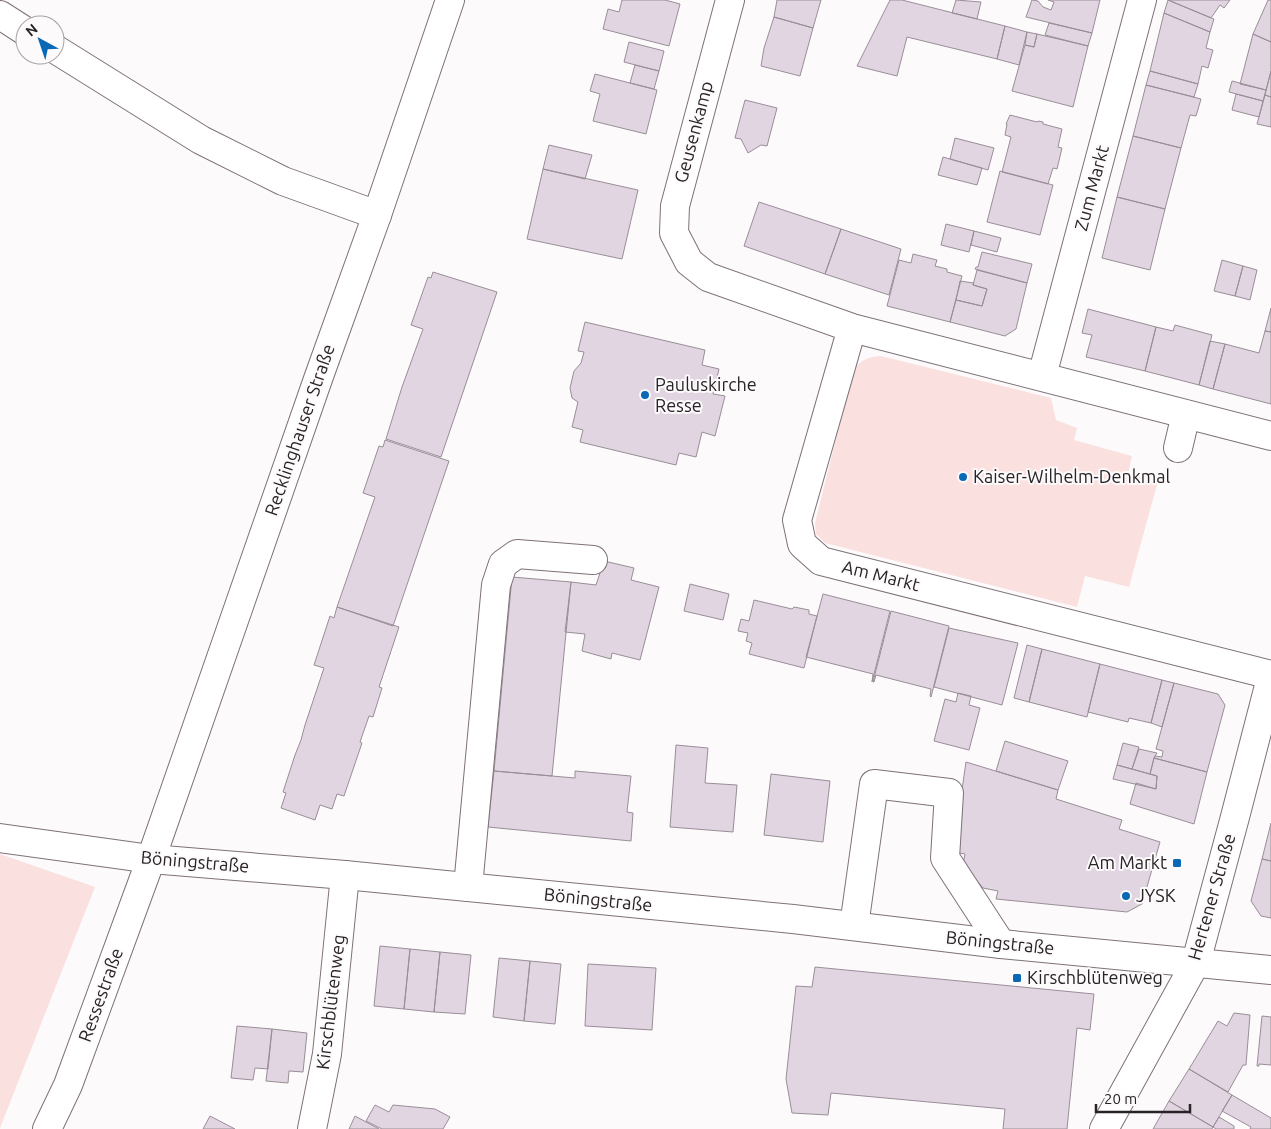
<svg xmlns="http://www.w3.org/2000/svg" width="1271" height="1129" font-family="Ubuntu,sans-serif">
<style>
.green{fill:#fae1df}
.building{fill:#e0d5e0;stroke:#998e98}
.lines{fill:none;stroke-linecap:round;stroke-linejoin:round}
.minor-casing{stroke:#7e7177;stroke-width:30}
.major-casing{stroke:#7e7177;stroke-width:30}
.minor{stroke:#fff;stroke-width:28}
.major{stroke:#fff;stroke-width:28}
.poi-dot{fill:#0969b6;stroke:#fdfafc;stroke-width:2}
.labels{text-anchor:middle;stroke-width:4;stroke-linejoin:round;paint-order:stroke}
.street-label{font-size:18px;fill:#282326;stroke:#fdfafc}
.poi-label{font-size:18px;fill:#282326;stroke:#fdfafc;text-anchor:start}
</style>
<rect width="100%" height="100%" fill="#fdfafc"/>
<path class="green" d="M881,356L1051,398L1056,420L1077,428L1074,440L1132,456L1128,474L1158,481L1129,587L1085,576L1077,607L825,543L816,534L815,523L853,371C860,360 867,357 881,356Z
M0,854L95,887L0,1128Z"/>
<path class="building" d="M622,0H665L680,4L669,46L603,29L608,9L619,12Z
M777,0H821L813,28L774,17Z
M890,0H902L1005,26L997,59L907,37L897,76L857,66Z
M956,0L981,2L977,19L952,13Z
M1032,0L1038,1L1043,7L1051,10L1054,2L1048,0H1100L1092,33L1026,17Z
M1168,0L1214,19L1210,32L1164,13Z
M1168,0H1230L1224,8L1220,5L1211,18Z
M1268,0H1271V42L1253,34Z
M1164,13L1210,32L1206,48L1213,50L1208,68L1202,66L1198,84L1150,71Z
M774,17L813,28L800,76L761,66L764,48Z
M1049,23L1092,33L1088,46L1045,35Z
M1005,26L1027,32L1019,65L997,59Z
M1027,32L1037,34L1034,47L1025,45Z
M1037,34L1088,46L1073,107L1012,91L1025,45L1034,47Z
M1253,34L1271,42V71L1266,90L1240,84Z
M629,42L664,51L659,71L624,62Z
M635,65L659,71L654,89L630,83Z
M1150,71L1198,84L1194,97L1146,85Z
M1271,71V97L1265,95Z
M595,74L657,90L646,134L593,121L600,94L590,91Z
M1232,81L1266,90L1263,101L1229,92Z
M1146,85L1201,99L1196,116L1190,115L1181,148L1133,136Z
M1236,94L1263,101L1259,117L1232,110Z
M1265,95L1271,97V127L1257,124Z
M745,100L777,108L767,146L761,145L748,153L741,139L735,138Z
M1010,115L1037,122L1038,121L1043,122V124L1062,129L1058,147L1062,148L1057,169L1053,168L1048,184L1002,172L1011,137L1005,135L1007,124H1006Z
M1133,136L1181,148L1165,209L1117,197Z
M955,138L994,148L988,170L950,159Z
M549,145L592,155L585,179L543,169Z
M943,157L982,168L977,185L938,175Z
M543,169L638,190L622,259L527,239Z
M1000,171L1053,185L1040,235L987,222Z
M1117,197L1165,209L1150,270L1102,258Z
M759,202L841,229L825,274L744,246Z
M946,224L974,231L969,252L941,245Z
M841,229L901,249L889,295L825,274Z
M974,231L1001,238L997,252L971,245Z
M982,252L1032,264L1027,283L975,269L976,267H978Z
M913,254L937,260L935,266L947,269V272L962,276L950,322L887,306L899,260L911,263Z
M1222,260L1243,266L1235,296L1214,291Z
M1243,266L1257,270L1250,300L1235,296Z
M977,270L1027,283L1016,329L1005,336L950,322L956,300L982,306L987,289L973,285Z
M433,272L497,292L441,457L386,439L402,387L423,329L411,325L428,277L431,278Z
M960,281L974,283L973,285L987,289L982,306L956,300Z
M1271,308V332L1265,331Z
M1088,309L1156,327L1145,371L1086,357L1092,335L1082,333Z
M585,322L705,350L702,365L719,369L713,394L725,396L715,436L702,432L696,457L679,453L676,465L580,442L583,430L572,427L578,402L572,398L570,388L574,371L581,363L584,352L578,351Z
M1175,325L1212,335L1199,385L1145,371L1156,327L1173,331Z
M1265,331L1271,332V404L1213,389L1225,344L1259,353Z
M1210,341L1225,344L1213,389L1199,385Z
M385,440L449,461L393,626L337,607L375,497L363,493L379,446L383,447Z
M604,561L634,568L631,580L659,587L640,660L612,653L611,659L582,651L585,634L565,632L571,582L596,585Z
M512,577L571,582L552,776L494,771Z
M690,584L729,594L723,620L684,611Z
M823,594L890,611L872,682L873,674L806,657Z
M754,600L792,609L794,607L809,610V614L817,616L804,668L749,654L752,643L746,641L748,633L738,631L741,619L749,621Z
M337,607L399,627L379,687L382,688L373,717L369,716L360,742L362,743L344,796L337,794L332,809L320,805L315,820L281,808L286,793L283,792L295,755L301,740L305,725L324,668L314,665L330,616L334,618Z
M891,611L949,626L931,697L930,696L931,689L876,675L874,682H873Z
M949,628L1018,643L1002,705L934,687Z
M1027,645L1042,649L1029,702L1014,698Z
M1042,649L1100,664L1087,717L1029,702Z
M1100,664L1162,680L1151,723L1129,718L1128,722L1088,712Z
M1162,680L1174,683L1162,727L1151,723Z
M1174,683L1218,694L1225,705L1207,772L1154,758L1155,756L1162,757L1163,751L1156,749Z
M958,693L971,696L969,705L980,708L969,750L934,741L945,699L956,702Z
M1005,741L1068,761L1058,790L996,771Z
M1123,743L1139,747L1132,769L1117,765Z
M676,745L708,748L705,783L737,785L733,832L670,827Z
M1139,749L1157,753L1154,758L1150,774L1132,769Z
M1154,758L1207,772L1194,824L1130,804L1136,783L1156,789L1157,776L1150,774Z
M966,762L1058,790L1056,799L1122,820L1119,829L1160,842L1142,904L1127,912L996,899L998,891L983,888L963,864L965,854L953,852Z
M1117,765L1157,776L1156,789L1113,779Z
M494,771L575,778V771L631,776L627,812L633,813L631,841L488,827Z
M771,774L830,781L823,842L764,835Z
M1271,823V861L1262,859Z
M1262,859L1271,861V918L1261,916L1251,901Z
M380,946L410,949L404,1009L374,1006Z
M410,949L440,952L434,1012L404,1009Z
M440,952L471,955L465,1014L434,1012Z
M499,958L530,961L524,1021L493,1017Z
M530,961L561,964L555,1024L524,1021Z
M588,964L656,968L652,1030L585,1026Z
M815,967L1094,994L1090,1030L1077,1028L1067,1129H1003L1005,1109L831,1093L828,1115L792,1113L786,1079L796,986L812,987Z
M1234,1013L1250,1015L1246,1065H1243L1228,1092L1189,1069L1218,1021L1227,1026Z
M1262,1016L1271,1017V1065L1259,1064V1066H1257Z
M237,1026L272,1029L268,1069L255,1068L253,1080L231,1078Z
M272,1029L307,1033L303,1072L289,1071L288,1083L266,1081Z
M1189,1069L1232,1095L1213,1127L1169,1101Z
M1232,1095L1271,1118V1129H1250L1251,1127L1222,1111Z
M1169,1101L1213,1127L1212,1129H1153Z
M375,1105L389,1112L393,1105L435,1109L450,1117L443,1129H382L366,1121Z
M210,1116L235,1129H203Z
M355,1116L379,1129H349Z
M1219,1117L1234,1126V1129H1216L1213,1127Z"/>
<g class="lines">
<defs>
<path id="minor" d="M730,0L675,206L674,233L689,262L708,277L852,328L1271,436
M0,15L25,31
M55,49L201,140L283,181L377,215
M852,328L797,520L802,544L821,561L1271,675
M1042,376L1142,0
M1178,448L1186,414
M468,887L496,585L503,564L517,554L593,560
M854,926L874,784L949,793L945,858L1001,944
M312,1129L327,1054L345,875
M1104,1129L1196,962L1235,817L1271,678"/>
<path id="major" d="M0,838L151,859L345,875L793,919L1001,944L1271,970
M47,1129L68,1085L151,859L318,379L377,215L450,0"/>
</defs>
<use href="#minor" class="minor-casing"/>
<use href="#major" class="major-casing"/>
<use href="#minor" class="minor"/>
<use href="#major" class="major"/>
</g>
<g class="poi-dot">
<circle cx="645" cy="395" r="5"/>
<circle cx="963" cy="477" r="5"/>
<rect x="1172" y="858" width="10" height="10" rx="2.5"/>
<circle cx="1126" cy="896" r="5"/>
<rect x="1012" y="973" width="10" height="10" rx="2.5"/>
</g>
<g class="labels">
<g class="street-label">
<text transform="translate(694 132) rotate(-75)" y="6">Geusenkamp</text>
<text transform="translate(1092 188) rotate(-75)" y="6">Zum Markt</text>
<text transform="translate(300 430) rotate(-71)" y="6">Recklinghauser Straße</text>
<text transform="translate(881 576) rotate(14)" y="6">Am Markt</text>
<text transform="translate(195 862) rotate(5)" y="6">Böningstraße</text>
<text transform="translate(1212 897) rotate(-74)" y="6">Hertener Straße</text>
<text transform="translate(598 900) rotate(6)" y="6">Böningstraße</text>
<text transform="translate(1000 943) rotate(6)" y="6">Böningstraße</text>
<text transform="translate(101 995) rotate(-70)" y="6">Ressestraße</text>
<text transform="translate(331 1002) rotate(-83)" y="6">Kirschblütenweg</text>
</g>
<g class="poi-label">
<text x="655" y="391">Pauluskirche<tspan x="655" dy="21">Resse</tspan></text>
<text x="973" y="483">Kaiser-Wilhelm-Denkmal</text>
<text x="1167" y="869" text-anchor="end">Am Markt</text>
<text x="1136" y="902">JYSK</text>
<text x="1027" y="984">Kirschblütenweg</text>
</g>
</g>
<g transform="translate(40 40) rotate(320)"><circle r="24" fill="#fdfafc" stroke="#a8a4a6"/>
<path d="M0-4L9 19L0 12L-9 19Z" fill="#0969b6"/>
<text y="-8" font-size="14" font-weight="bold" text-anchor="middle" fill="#282326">N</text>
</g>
<path d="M1096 1104v8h94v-8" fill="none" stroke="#282326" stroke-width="2.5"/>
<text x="1104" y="1104" font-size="15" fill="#282326" stroke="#fdfafc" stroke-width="4" paint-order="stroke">20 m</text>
</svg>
